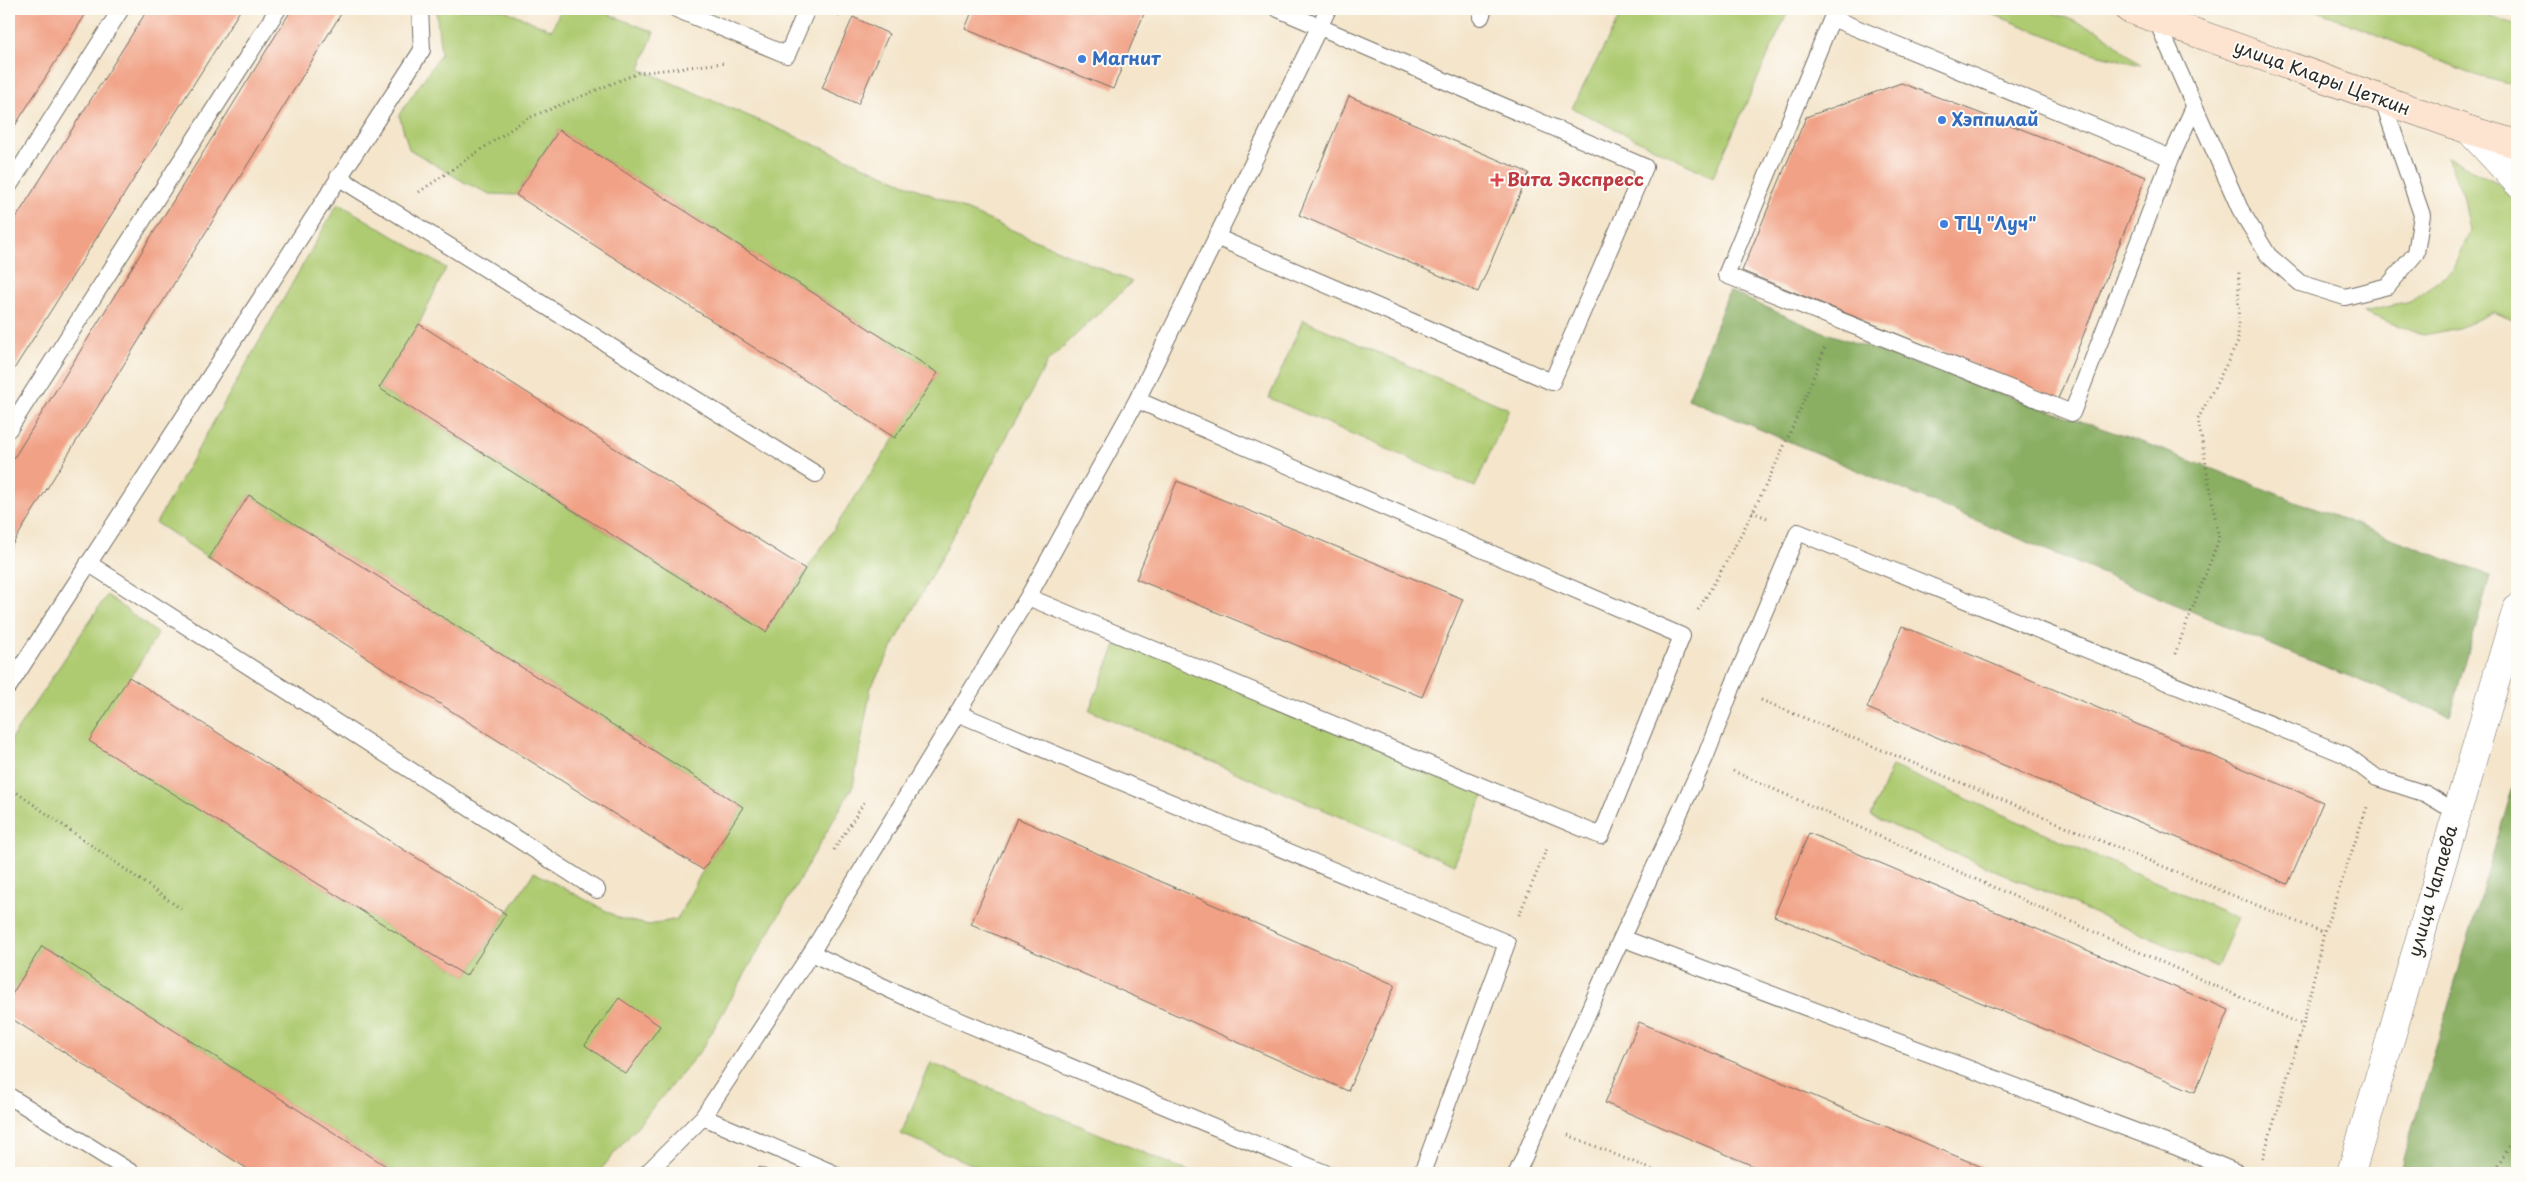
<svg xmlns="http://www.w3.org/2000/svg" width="2526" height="1182" font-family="'Playpen Sans',sans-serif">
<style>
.green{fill:#aecb71;stroke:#6c7b4e}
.forest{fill:#8aaf63;stroke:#5a6d47}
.building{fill:#f1a185}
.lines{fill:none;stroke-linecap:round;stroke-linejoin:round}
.service-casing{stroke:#716c63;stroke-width:18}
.tertiary-casing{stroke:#716c63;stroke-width:29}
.secondary-casing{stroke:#716c63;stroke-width:29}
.path{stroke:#716c63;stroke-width:3;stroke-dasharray:1 4;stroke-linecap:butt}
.service{stroke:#fff;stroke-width:16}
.tertiary{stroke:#fff;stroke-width:28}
.secondary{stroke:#fde4d1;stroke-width:28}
.shop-dot{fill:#3f7fe0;stroke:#fdfcf7;stroke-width:2}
.health-dot{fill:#e0444e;stroke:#fdfcf7;stroke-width:2}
.labels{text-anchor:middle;stroke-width:4;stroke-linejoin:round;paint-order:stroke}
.shop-label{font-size:18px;font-weight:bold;fill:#366cbe;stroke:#fdfcf7;text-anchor:start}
.street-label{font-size:18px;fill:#2b2b2b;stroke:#fdfcf7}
.health-label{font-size:18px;font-weight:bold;fill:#be3a42;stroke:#fdfcf7;text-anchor:start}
</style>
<rect width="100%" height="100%" fill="#fdfcf7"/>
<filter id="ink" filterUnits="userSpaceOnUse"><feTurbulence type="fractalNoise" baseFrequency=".02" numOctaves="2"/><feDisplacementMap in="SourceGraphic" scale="10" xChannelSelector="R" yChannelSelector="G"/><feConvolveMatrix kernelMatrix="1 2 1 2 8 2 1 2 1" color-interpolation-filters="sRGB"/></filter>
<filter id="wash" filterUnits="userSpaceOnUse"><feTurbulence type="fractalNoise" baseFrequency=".0096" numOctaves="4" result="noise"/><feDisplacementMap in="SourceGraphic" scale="20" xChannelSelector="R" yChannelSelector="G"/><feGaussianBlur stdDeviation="1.12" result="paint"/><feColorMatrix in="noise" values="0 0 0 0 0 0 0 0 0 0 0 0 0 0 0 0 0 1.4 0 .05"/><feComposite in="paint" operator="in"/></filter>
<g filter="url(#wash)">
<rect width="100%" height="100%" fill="#f4e5cb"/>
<path class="green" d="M436,9H502L552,30L561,9H595L654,32L640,69L1132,282L1048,361L871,687L853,786L702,1049L598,1173H397L42,946L9,999V742L107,595L158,634L90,741L466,976L534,872L621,919L649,925L677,919L703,870L743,807L249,495L209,558L156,523L338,203L446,268L419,324L379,388L765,632L938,373L559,130L516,195L490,194L464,182L409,149L399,115L441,54Z
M1616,9H1789L1713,177L1572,108L1618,20Z
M1979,9H2044L2100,31L2141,65L2095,54Z
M2313,9H2471L2517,25V86L2478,76Z
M2447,157L2498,183L2517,205V322L2494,312L2459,328L2423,335L2363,312L2410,302L2452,271L2470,231L2463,195Z
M1303,320L1509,409L1475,487L1269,398Z
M1120,636L1487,788L1454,865L1089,710Z
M1892,766L2238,918L2217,967L1871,816Z
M931,1063L1192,1173H992L901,1134Z"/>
<path class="forest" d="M1729,291L1815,329L2150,445L2490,576L2450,716L2293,654L1688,399Z
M2517,781V1173H2399L2514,782Z"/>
<g id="blocks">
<path class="building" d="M9,9H89L9,135Z
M148,9H241L9,377V229Z
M292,9H344L9,550V466Z
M973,9H1146L1113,89L965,29Z
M853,17L889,34L858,104L822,88Z
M1901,83L2146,177L2058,399L1742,271L1806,117Z
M1349,96L1529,173L1478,292L1299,215Z
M559,130L938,373L895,438L516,195Z
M419,324L805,569L766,632L379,388Z
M1177,481L1463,599L1422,697L1136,579Z
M249,495L743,807L703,870L209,558Z
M1902,626L2323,802L2288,884L1867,708Z
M129,677L506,914L466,976L89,741Z
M1017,818L1395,985L1348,1091L971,924Z
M1809,833L2229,1010L2195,1092L1774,916Z
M42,946L397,1173H254L34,1033L9,1017V999Z
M619,998L660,1026L626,1074L585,1045Z
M1639,1022L1996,1173H1770L1605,1103Z
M759,1167L775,1173H757Z"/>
</g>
</g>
<g filter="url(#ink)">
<use href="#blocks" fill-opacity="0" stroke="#716c63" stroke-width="1"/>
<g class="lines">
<defs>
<path id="service" d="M676,9L787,55L807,9
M1481,17L1484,9
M1832,18L2171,158L2072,413L1726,275L1832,18L1836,9
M2156,19L2240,209L2268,255L2300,283L2345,297L2388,286L2416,253L2422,215L2382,99
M2171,158L2194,107
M338,177L816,474
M9,186L121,9
M1216,237L1552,382L1645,167L1278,9
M9,429L278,9
M88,563L597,890
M1028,597L1601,836L1682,636L1137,400
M9,686L422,50L420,9
M957,713L1507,943L1422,1173
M1622,938L2174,1146L2238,1173
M811,953L927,1007L1325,1173
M9,1096L132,1173
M703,1117L833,1173
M647,1173L703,1117L811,953L1028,597L1137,400L1328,9
M1517,1173L1605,974L1705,758L1732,688L1798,532L2346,755L2377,778L2426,794L2456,812"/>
<path id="tertiary" d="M2469,130L2517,182
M2351,1173L2517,608"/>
<path id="secondary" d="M2129,9L2469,130L2517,144"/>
</defs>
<use href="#service" class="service-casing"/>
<use href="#tertiary" class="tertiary-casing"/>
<use href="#secondary" class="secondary-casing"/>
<path class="path" d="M838,16L847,9
M419,192L526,119L638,73L723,63
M1752,512L1770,519
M1698,610C1749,527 1790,438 1825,348
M2175,654L2219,539L2198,419L2238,342L2239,269
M1761,700L2324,933
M1733,771L2303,1025
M9,787L184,911
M834,850L865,801
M1519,915L1548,846
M1568,1135L1660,1173
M2263,1158L2303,1025L2324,933L2367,807
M2492,1173L2517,1136"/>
<use href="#service" class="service"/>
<use href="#tertiary" class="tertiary"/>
<use href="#secondary" class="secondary"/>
</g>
</g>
<g class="shop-dot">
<circle cx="1082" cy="59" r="5"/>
<circle cx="1942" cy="120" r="5"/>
<circle cx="1944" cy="224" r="5"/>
</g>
<path class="health-dot" d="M1494.5 172.5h5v5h5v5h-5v5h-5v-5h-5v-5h5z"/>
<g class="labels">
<g class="shop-label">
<text x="1092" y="65">Магнит</text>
<text x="1952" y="126">Хэппилай</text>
<text x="1954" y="230">ТЦ "Луч"</text>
</g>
<g class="street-label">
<text transform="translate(2322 78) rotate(20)" y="6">улица Клары Цеткин</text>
<text transform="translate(2433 891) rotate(-74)" y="6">улица Чапаева</text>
</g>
<g class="health-label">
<text x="1507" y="186">Вита Экспресс</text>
</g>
</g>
<rect width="2526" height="1182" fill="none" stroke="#fdfcf7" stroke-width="30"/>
</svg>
